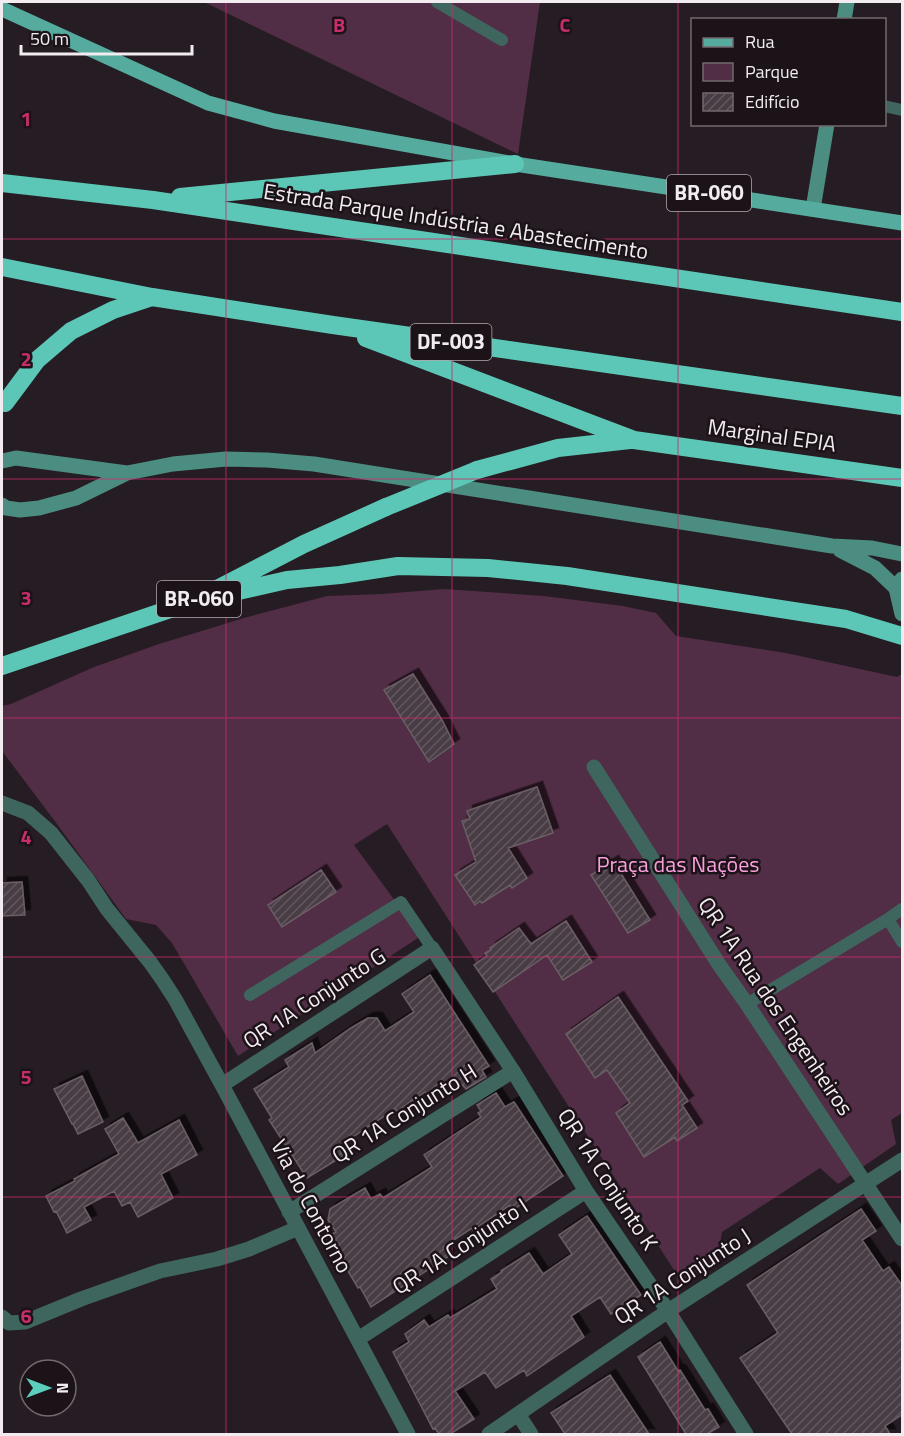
<svg xmlns="http://www.w3.org/2000/svg" width="904" height="1436" font-family="'Titillium Web',sans-serif">
<style>
.green{fill:#522d46}
.building{fill:url(#building-hatch);stroke:#6a5e65;stroke-width:1.5;filter:url(#shadow)}
.lines{fill:none;stroke-linecap:round;stroke-linejoin:round}
.lane{stroke:#3e655e;stroke-width:12}
.street{stroke:#3e655e;stroke-width:15}
.secondary{stroke:#4c8d81;stroke-width:15}
.primary{stroke:#55ab9d;stroke-width:15}
.highway{stroke:#5cc7b6;stroke-width:18}
.highway-bridge{stroke:#5cc7b6;stroke-width:18}
.grid{fill:none;stroke:#c72d6a;stroke-width:1.5;stroke-opacity:0.55}
.labels{text-anchor:middle;stroke-width:5;stroke-linejoin:round;paint-order:stroke}
.shield{fill:#1c1319;stroke:#b2aab0;stroke-width:1.5}
.shield-label{font-size:21px;font-weight:bold;fill:#f2ebf0}
.street-label{font-size:22px;fill:#f2ebf0;stroke:#1c1319}
.park-label{font-size:22px;fill:#fa9fdd;stroke:#1c1319}
.grid-label{font-size:20px;text-anchor:middle;font-weight:bold;fill:#c72d6a;stroke:#1c1319;stroke-width:5;stroke-linejoin:round;paint-order:stroke}
</style>
<defs>
<pattern id="building-hatch" width="6" height="6" patternUnits="userSpaceOnUse" patternTransform="scale(1.5)"><rect width="6" height="6" fill="#483d44"/><path d="M-1 1l2-2M0 6l6-6M5 7l2-2" fill="none" stroke="#63595f"/></pattern>
<filter id="shadow"><feDropShadow dx="5.5" dy="-5.5" stdDeviation="0" flood-color="#0009"/></filter>
</defs>
<rect width="100%" height="100%" fill="#261c23"/>
<path class="green" d="M204,2H540L518,154Z
M444,589L544,596L623,606L656,613L676,636L786,653L897,677L902,674V1113L891,1120L896,1144L838,1184L820,1168L722,1232L717,1263L683,1284L387,824L354,845L421,936L238,1056L172,943L156,925L126,919L54,820L2,751V706L11,704L94,667L159,644L244,618L327,596L382,594Z"/>
<path class="building" d="M413,674L442,720L454,744L429,762L384,690Z
M537,787L553,833L508,848L527,878L512,888L510,885L482,903L480,901L475,905L455,875L476,862L462,821L470,819L467,811Z
M613,861L650,920L628,933L591,875Z
M321,870L336,892L282,927L268,905Z
M22,882L25,915L2,916V883Z
M566,921L592,962L563,980L547,955L493,992L474,965L487,956L485,953L491,950L490,948L519,928L531,944Z
M430,975L489,1066L482,1070L486,1077L466,1089L455,1077L433,1093L431,1091L427,1094L425,1092L397,1111L395,1109L338,1147L343,1156L307,1178L269,1120L272,1118L254,1089L289,1067L285,1060L312,1043L315,1053L351,1028L368,1018H377L385,1031L414,1012L402,994Z
M618,997L688,1101L682,1105L697,1128L677,1141L675,1137L644,1157L616,1113L630,1103L607,1070L595,1078L566,1034Z
M82,1076L103,1122L78,1134L73,1124H72L54,1089Z
M496,1093L505,1107L514,1102L563,1176L513,1210L510,1205L473,1230L472,1228L443,1247L449,1256L371,1307L360,1287L358,1288L335,1249L339,1245L332,1234L336,1232L328,1220L330,1209L365,1188L371,1199L380,1194L383,1198L432,1167L424,1155L481,1117L478,1113L481,1111L477,1105Z
M123,1118L138,1143L179,1120L197,1155L161,1174L173,1198L138,1217L130,1202L122,1206L114,1191L84,1207L91,1220L67,1233L56,1211L54,1212L46,1196L75,1181L74,1179L119,1154L105,1129Z
M861,1209L876,1231L862,1240L883,1271L889,1267L903,1287V1414L885,1426L890,1434H792L740,1358L778,1333L747,1285Z
M587,1216L641,1295L611,1314L600,1297L571,1316L584,1337L527,1376L524,1370L496,1388L485,1372L455,1391L474,1419L450,1434H439L435,1428L433,1429L393,1352L409,1342L405,1334L424,1320L429,1327L448,1315L450,1318L497,1289L491,1279L502,1272L501,1271L529,1253L543,1274L572,1254L559,1235Z
M660,1342L678,1371L680,1370L705,1410L708,1409L719,1427L707,1434H686L638,1357Z
M610,1375L649,1434H565L551,1413Z"/>
<g class="lines">
<path class="lane" d="M437,2L502,40
M884,106L902,110
M888,919L902,942
M250,995L401,902L432,948
M747,1004L888,919L902,909"/>
<path class="street" d="M594,767L720,966L747,1004L902,1239
M2,803L28,813L51,833L88,880L107,909L150,962L162,979L175,999L222,1085L408,1434
M222,1085L432,948L513,1071L586,1191L668,1311L746,1434
M289,1212L513,1071
M2,1317L9,1323L25,1322L81,1299L160,1271L217,1259L249,1249L298,1228
M358,1339L586,1191
M518,1414L531,1434
M489,1434L668,1311L902,1160"/>
<path class="secondary" d="M844,20L847,2
M813,209L827,124
M2,461L16,458L127,473
M2,505L6,508L20,510L39,508L76,498L127,473L173,464L226,459L267,460L314,464L832,546L872,548L902,554
M840,550L875,568L896,588
M902,579L896,588L902,614"/>
<path class="primary" d="M2,9L208,103L274,121L515,164L902,223"/>
<path class="highway" d="M2,183L153,200L902,312
M180,197L515,164
M2,267L152,297L333,325L902,406
M366,338L634,440L902,478
M5,403L37,360L71,331L113,310L149,298
M477,470L558,448L630,440
M194,601L287,580L340,575L398,566L488,568L567,576L846,619L902,636
M2,666L194,601L304,544L386,507"/>
<path class="highway-bridge" d="M386,507L477,470"/>
</g>
<path class="grid" d="M226,2V1434M452,2V1434M678,2V1434M2,239H902M2,479H902M2,718H902M2,957H902M2,1197H902"/>
<g class="labels">
<g class="shield">
<rect x="667" y="175" width="84" height="36" rx="4.5"/>
<rect x="410.5" y="324" width="81" height="36" rx="4.5"/>
<rect x="157" y="581" width="84" height="36" rx="4.5"/>
</g>
<g class="shield-label">
<text x="709" y="200">BR-060</text>
<text x="451" y="349">DF-003</text>
<text x="199" y="606">BR-060</text>
</g>
<g class="street-label">
<text transform="translate(456 221) rotate(9)" y="8">Estrada Parque Indústria e Abastecimento</text>
<text transform="translate(772 435) rotate(8)" y="8">Marginal EPIA</text>
<text transform="translate(314 998) rotate(-33)" y="8">QR 1A Conjunto G</text>
<text transform="translate(776 1006) rotate(56)" y="8">QR 1A Rua dos Engenheiros</text>
<text transform="translate(404 1113) rotate(-32)" y="8">QR 1A Conjunto H</text>
<text transform="translate(608 1179) rotate(57)" y="8">QR 1A Conjunto K</text>
<text transform="translate(312 1206) rotate(62)" y="8">Via do Contorno</text>
<text transform="translate(460 1246) rotate(-33)" y="8">QR 1A Conjunto I</text>
<text transform="translate(682 1276) rotate(-33)" y="8">QR 1A Conjunto J</text>
</g>
<g class="park-label">
<text x="678" y="872">Praça das Nações</text>
</g>
</g>
<g class="grid-label">
<text x="339" y="32">B</text>
<text x="565" y="32">C</text>
<text x="26" y="126">1</text>
<text x="26" y="366">2</text>
<text x="26" y="605">3</text>
<text x="26" y="844">4</text>
<text x="26" y="1084">5</text>
<text x="26" y="1323">6</text>
</g>
<rect width="904" height="1436" fill="none" stroke="#f2ebf0" stroke-width="6"/>
<rect x="691" y="18" width="195" height="108" fill="#1c1319" stroke="#72696f" stroke-width="1.5"/>
<rect x="703" y="38" width="30" height="9" fill="#55ab9d" stroke="#72696f" stroke-width="1.5"/>
<text x="745" y="48" font-size="18" fill="#f2ebf0">Rua</text>
<rect x="703" y="63" width="30" height="18" fill="#522d46" stroke="#72696f" stroke-width="1.5"/>
<text x="745" y="78" font-size="18" fill="#f2ebf0">Parque</text>
<rect x="703" y="93" width="30" height="18" fill="url(#building-hatch)" stroke="#72696f" stroke-width="1.5"/>
<text x="745" y="108" font-size="18" fill="#f2ebf0">Edifício</text>
<g transform="translate(48 1388) rotate(90)"><circle r="28" fill="#1c1319" stroke="#72696f" stroke-width="1.5"/>
<path d="M0-4.5L10 22L0 15L-10 22Z" fill="#5bcebc"/>
<text y="-9" font-size="16" font-weight="bold" text-anchor="middle" fill="#f2ebf0">N</text>
</g>
<path d="M21 45v9h171v-9" fill="none" stroke="#f2ebf0" stroke-width="3"/>
<text x="30" y="45" font-size="18" fill="#f2ebf0" stroke="#1c1319" stroke-width="4.5" paint-order="stroke">50 m</text>
</svg>
